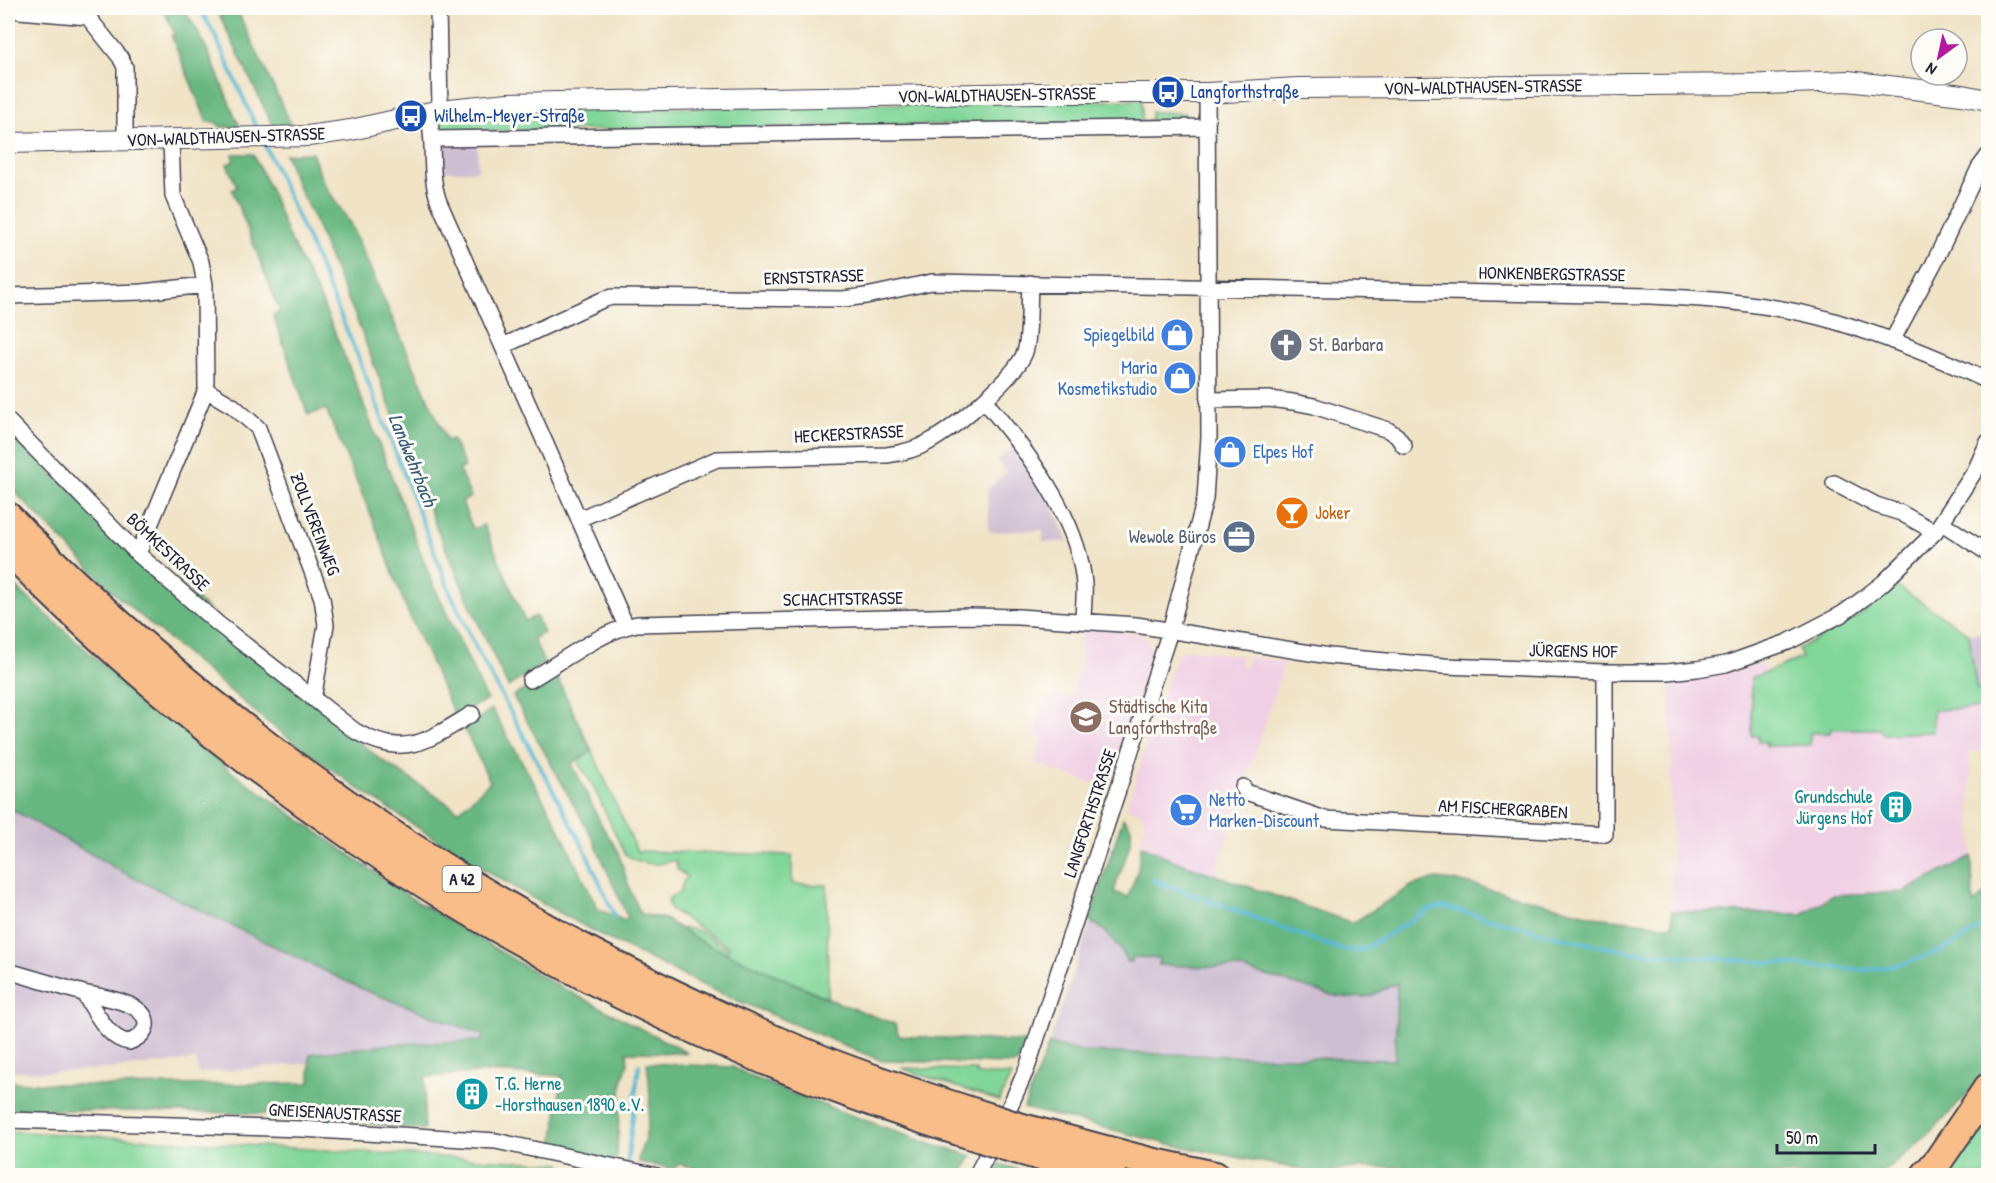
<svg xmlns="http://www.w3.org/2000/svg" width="1996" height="1183" font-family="'Patrick Hand',sans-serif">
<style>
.built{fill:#f0d0e4}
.industrial{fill:#cebed1}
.green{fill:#81d699;stroke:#527c6a;stroke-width:1.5}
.forest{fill:#68b781;stroke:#456c5e;stroke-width:1.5}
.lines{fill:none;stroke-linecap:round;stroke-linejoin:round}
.stream{stroke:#54b7d3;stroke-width:4}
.minor-casing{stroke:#413f50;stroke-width:18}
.tertiary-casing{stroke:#413f50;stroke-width:22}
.motorway-casing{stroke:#413f50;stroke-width:32}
.minor{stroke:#fff;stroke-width:15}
.tertiary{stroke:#fff;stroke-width:20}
.motorway{stroke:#f8bd89;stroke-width:28}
.motorway-bridge-casing{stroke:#413f50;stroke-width:32;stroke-linecap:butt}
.motorway-bridge{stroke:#f8bd89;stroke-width:28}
.labels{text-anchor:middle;stroke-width:6;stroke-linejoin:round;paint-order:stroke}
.shield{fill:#fdfcf7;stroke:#646373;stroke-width:1.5}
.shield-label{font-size:16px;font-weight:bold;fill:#22223b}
.street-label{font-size:18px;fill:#22223b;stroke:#fdfcf7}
.transit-label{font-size:18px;fill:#164399;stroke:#fdfcf7;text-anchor:start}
.shop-label{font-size:18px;fill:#366cbe;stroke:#fdfcf7;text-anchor:end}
.worship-label{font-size:18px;fill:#5b616d;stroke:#fdfcf7;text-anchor:start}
.food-label{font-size:18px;fill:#c56008;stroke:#fdfcf7;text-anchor:start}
.service-label{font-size:18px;fill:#4e5e75;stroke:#fdfcf7;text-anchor:end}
.education-label{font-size:18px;fill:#785e54;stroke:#fdfcf7;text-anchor:start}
.culture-label{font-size:18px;fill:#0d838f;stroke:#fdfcf7;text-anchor:end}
.water-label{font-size:20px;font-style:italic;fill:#365e78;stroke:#fdfcf7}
</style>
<rect width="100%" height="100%" fill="#fdfcf7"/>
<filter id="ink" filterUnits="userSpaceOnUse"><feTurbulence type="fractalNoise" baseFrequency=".0167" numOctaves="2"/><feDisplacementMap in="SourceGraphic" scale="12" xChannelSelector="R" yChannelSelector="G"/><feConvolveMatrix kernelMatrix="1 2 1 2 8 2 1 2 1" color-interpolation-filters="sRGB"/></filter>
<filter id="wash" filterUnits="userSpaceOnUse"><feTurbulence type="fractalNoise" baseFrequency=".008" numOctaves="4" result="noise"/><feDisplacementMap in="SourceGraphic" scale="24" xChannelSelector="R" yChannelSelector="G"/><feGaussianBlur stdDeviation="1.35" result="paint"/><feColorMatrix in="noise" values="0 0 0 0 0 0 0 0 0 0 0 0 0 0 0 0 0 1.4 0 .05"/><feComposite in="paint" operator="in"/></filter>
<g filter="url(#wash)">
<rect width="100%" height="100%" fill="#f0e3c6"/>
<path class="built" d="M1080,627L1141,634L1148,642L1151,652L1109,784L1088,782L1035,763L1043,738L1035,736L1046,697L1073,696L1081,657Z
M1190,649L1242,656L1240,667H1246L1248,657L1285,662L1215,875L1178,862L1141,845L1140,841L1145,827L1143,817L1141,812L1126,808L1173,664L1179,652Z
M1762,663L1766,672L1751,678L1752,736H1758L1766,742V745H1810L1809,733H1830V729H1879L1933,732V710L1985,708L1986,745L1980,751L1970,752L1972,856L1904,892L1834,895L1802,914L1672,911L1671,681L1716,676Z"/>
<path class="industrial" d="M477,144L478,171H443L440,148L444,145Z
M1015,445L1048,496L1068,542H1043V530L989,532L987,490L1007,472L997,461Z
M1988,632V694L1976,688L1969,634Z
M8,807L128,875L364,990L484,1035L482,1041L392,1044L310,1054V1063L198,1073L196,1060L108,1069L50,1072L8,1071Z
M1091,922L1102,927L1111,936L1129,962L1132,957L1159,958V965L1238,968L1335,996L1352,998L1370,996L1398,982L1395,1061L1084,1052L1049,1044Z"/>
<path class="green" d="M1142,100V121L1151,120V112L1184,113L1187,116L1188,121L444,132L439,125L446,118L498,111Z
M1897,586L1969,634L1976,688L1988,694V744L1986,743L1984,708L1933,710V732L1884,734L1879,729H1831L1830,733H1810V745L1766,746V742H1758V736H1752L1751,678L1802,658L1798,649L1858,616Z
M592,751L637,851L792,855V884L827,885L828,998L698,940L681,929C699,926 713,941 728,950L729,947L670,909L668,902L670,897L681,892L682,884L687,877L677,869L676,861C669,860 664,863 657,864C646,864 634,861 625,854L592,784L577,760Z
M901,1068L976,1070L977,1075H1011L999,1101Z
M1988,1095V1175L1932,1176Z
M8,1131L561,1164L563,1175H8Z"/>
<path class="forest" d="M158,8H182C208,40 222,89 240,127H221L215,122H207L171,35H175L166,15Z
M216,8H236L291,124L273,126Z
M312,153L324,184L350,223L447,441L452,439L465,467L459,470L471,497L462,502L473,529L484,525L525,621L536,616L544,633L533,638L544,663L508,687L475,616L435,524L355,315L330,260L314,219L296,183L285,154Z
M233,154H253L271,191L287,233L322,302L352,374L430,577L487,700L455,716L406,608L373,520L326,409L308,415L273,315L280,312L232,190L237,187L227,164L233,162Z
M8,428L35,458L363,745L380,759L459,811L490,782L464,728L492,709L554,818L598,909L623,920L628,918L593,839L513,696L555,673L592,751L572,763L602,826L618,851L630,890L641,914L665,919L698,940L831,1000L895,1024L899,1036L1025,1042L1017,1064L882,1061L715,991L608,939L538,901L468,860L414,825L353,785L266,721L116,595L8,485Z
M8,580L94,657L232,772L411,898L551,982L688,1053L627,1052L628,1064L622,1081L616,1162L553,1147L562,1076L489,1072L425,1077L424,1130L284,1114L8,1109V1082L108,1086L310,1083V1054L392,1044L482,1041L483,1035L364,990L128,875L8,807Z
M1123,818C1127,821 1130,824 1131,829C1133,846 1118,875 1114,892L1128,897L1138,870L1141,845L1178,862L1350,922L1356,921L1413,885L1437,879L1462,882L1603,918L1672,926V911L1802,914L1834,895L1904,892L1972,856L1973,904L1988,891V1070C1977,1081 1968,1094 1957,1105C1933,1130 1907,1155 1879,1175L1489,1176L1395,1167L1355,1168L1320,1173L1173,1145L1024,1108L1049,1044L1084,1052L1395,1060L1397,983L1370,996L1352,998L1335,996L1238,968L1159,965V958L1133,957L1132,962H1128C1117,945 1109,930 1089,921Z
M647,1063L733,1067L750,1076L791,1093L938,1147L947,1148L972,1156L961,1176H701L696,1168L680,1164L673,1169L638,1162C639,1152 644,1144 646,1134C651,1110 651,1087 647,1063Z
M997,1163L1019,1170L1021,1173L1031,1175H992Z"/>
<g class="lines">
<path class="stream" d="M199,8L214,33L258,131
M264,143L312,249L359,359L450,592L477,650L582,844L615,916
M1153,880L1339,949L1357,951L1366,948L1430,909L1444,907L1580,942L1632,952L1865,970C1913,965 1950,951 1988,922
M627,1165L639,1065"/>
</g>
</g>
<g filter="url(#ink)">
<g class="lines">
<defs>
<path id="minor" d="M438,8L440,110
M8,10L88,17L120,57L125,67V141
M428,113C436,142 428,173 439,202L626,626
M433,139L1207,127
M8,296L142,292L205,285
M1892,341L1933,265L1979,168L1988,156
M503,346L602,300L612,297L843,299L866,296L932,282L1651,296C1713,299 1774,304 1834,321C1887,337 1939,358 1988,381
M206,390L233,406L258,428L322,598L326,625L313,699
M984,400C1025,449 1079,517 1084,584C1085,596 1083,608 1083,621
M1208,400L1269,399L1293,402L1314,406L1388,430L1397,436L1404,446
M8,421L138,554L217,623L355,731C405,760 428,740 472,714
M1834,483L1876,505L1901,513L1935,532
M579,519L717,459L887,455C901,453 915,450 927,443C952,430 1016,377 1025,352C1030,338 1029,300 1030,283
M1942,523L1988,553
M138,554L206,390L205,285L201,262L173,196L171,140
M530,680C563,661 601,631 637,624L969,616L1019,617L1136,625L1329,656L1444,666L1605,672H1667L1697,669L1726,664L1788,642L1842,614L1864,598L1883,583L1935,532L1975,471L1988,442
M1243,787L1246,792L1325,819L1605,834V672
M8,971L83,993
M83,993C100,997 149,1002 146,1026C144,1034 137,1039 129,1042C107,1040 95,1009 83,993Z
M8,1120L302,1129L496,1141L657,1176
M976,1176L997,1135L1027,1068L1170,631L1205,499L1209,437L1207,93"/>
<path id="tertiary" d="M8,143L308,136L351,130L440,110L508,103L1039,93H1207L1298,88L1763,84L1848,81L1962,95L1988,100"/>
<path id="motorway" d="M8,517C70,583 140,644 211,702C398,853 607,974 830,1063C883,1083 937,1101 991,1118
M8,549C214,760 480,941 753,1055C828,1087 904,1114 981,1138
M1015,1126L1150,1162L1215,1176
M1005,1146L1112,1176
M1925,1176L1938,1161L1988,1088"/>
</defs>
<use href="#minor" class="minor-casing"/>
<use href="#tertiary" class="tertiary-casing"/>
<use href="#motorway" class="motorway-casing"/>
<use href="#minor" class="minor"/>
<use href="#tertiary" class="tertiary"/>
<use href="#motorway" class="motorway"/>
<defs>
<path id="motorway-bridge" d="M991,1118L1015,1126
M981,1138L1005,1146"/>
</defs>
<use href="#motorway-bridge" class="motorway-bridge-casing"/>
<use href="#motorway-bridge" class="motorway-bridge"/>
</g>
</g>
<defs>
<symbol id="bus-disc" viewBox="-11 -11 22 22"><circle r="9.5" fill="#1a4fb4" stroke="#fdfcf7"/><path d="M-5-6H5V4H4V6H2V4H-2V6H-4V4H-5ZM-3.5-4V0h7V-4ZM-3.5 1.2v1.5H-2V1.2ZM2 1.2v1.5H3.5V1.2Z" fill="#fff"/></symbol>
<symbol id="shop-disc" viewBox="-11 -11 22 22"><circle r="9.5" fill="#3f7fe0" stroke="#fdfcf7"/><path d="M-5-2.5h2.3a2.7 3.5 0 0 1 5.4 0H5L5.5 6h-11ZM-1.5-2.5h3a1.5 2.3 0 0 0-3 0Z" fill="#fff"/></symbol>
<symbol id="church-disc" viewBox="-11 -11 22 22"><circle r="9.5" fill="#6b7280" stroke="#fdfcf7"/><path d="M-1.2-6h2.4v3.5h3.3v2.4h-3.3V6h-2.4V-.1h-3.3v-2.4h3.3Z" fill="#fff"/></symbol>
<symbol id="bar-disc" viewBox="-11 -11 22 22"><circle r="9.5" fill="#e8710a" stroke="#fdfcf7"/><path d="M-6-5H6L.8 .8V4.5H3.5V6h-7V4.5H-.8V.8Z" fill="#fff"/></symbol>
<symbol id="office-disc" viewBox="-11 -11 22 22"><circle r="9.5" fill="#5c6f8a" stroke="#fdfcf7"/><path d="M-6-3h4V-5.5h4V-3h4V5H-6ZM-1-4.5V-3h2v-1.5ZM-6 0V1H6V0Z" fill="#fff"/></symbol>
<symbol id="school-disc" viewBox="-11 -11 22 22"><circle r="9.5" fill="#8d6e63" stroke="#fdfcf7"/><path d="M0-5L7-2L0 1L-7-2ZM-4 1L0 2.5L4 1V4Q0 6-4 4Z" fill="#fff"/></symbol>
<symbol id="building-disc" viewBox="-11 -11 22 22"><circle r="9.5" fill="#0f9aa8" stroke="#fdfcf7"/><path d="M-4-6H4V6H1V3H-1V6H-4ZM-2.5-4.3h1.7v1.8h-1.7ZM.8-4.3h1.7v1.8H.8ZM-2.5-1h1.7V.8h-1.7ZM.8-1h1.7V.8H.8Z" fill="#fff"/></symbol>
<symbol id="supermarket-disc" viewBox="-11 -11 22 22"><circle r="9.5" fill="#3f7fe0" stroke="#fdfcf7"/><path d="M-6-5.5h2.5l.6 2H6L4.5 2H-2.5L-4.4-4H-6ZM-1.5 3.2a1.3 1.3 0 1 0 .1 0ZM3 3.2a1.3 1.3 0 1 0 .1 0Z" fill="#fff"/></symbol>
</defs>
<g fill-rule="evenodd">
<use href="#bus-disc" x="1149" y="73" width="38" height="38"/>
<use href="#bus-disc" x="392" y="97" width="38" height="38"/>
<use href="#shop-disc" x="1158" y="316" width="38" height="38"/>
<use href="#church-disc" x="1267" y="326" width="38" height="38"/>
<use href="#shop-disc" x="1161" y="359" width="38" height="38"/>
<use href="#shop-disc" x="1211" y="433" width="38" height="38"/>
<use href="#bar-disc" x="1273" y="494" width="38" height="38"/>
<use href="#office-disc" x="1220" y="518" width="38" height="38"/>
<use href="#school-disc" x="1067" y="698" width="38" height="38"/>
<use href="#building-disc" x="1877" y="788" width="38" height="38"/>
<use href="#supermarket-disc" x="1167" y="791" width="38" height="38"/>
<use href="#building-disc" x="453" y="1075" width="38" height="38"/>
</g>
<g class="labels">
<rect class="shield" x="442.5" y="866" width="39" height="26" rx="4.5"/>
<g class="shield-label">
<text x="462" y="885">A 42</text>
</g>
<g class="street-label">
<text transform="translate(1483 87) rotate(-1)" y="6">VON-WALDTHAUSEN-STRASSE</text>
<text transform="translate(997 95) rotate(-1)" y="6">VON-WALDTHAUSEN-STRASSE</text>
<text transform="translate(226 137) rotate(-2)" y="6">VON-WALDTHAUSEN-STRASSE</text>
<text transform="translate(1552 274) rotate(1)" y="6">HONKENBERGSTRASSE</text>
<text transform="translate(814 277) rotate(-2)" y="6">ERNSTSTRASSE</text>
<text transform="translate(849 434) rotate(-3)" y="6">HECKERSTRASSE</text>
<text transform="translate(315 524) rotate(69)" y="6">ZOLLVEREINWEG</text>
<text transform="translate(168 552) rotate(43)" y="6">BÖMKESTRASSE</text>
<text transform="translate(843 599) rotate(-1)" y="6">SCHACHTSTRASSE</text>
<text transform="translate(1573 651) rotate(1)" y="6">JÜRGENS HOF</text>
<text transform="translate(1503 809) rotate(3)" y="6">AM FISCHERGRABEN</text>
<text transform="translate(1090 813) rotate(-72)" y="6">LANGFORTHSTRASSE</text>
<text transform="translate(335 1113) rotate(3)" y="6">GNEISENAUSTRASSE</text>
</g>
<g class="transit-label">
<text x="1191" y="98">Langforthstraße</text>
<text x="434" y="122">Wilhelm-Meyer-Straße</text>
</g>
<g class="shop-label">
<text x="1154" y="341">Spiegelbild</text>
<text x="1157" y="374">Maria<tspan x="1157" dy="21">Kosmetikstudio</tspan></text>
<text x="1253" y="458" text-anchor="start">Elpes Hof</text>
<text x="1209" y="806" text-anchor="start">Netto<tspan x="1209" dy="21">Marken-Discount</tspan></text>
</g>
<g class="worship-label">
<text x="1309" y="351">St. Barbara</text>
</g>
<g class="food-label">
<text x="1315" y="519">Joker</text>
</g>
<g class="service-label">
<text x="1216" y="543">Wewole Büros</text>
</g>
<g class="education-label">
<text x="1109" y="713">Städtische Kita<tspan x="1109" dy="21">Langforthstraße</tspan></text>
</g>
<g class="culture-label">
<text x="1873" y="803">Grundschule<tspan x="1873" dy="21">Jürgens Hof</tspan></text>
<text x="495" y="1090" text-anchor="start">T.G. Herne<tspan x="495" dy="21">-Horsthausen 1890 e.V.</tspan></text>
</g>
<g class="water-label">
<text transform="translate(413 460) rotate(68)" y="7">Landwehrbach</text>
</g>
</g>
<rect width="1996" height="1183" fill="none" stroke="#fdfcf7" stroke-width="30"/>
<g transform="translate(1939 57) rotate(213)"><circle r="28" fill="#fdfcf7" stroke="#a5a5ac" stroke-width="1.5"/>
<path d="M0-4.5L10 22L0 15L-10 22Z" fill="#b5179e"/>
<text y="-9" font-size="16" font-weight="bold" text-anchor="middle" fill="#22223b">N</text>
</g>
<path d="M1777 1144v9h98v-9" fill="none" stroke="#22223b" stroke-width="3"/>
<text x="1786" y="1144" font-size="18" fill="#22223b" stroke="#fdfcf7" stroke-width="4.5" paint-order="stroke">50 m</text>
</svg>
